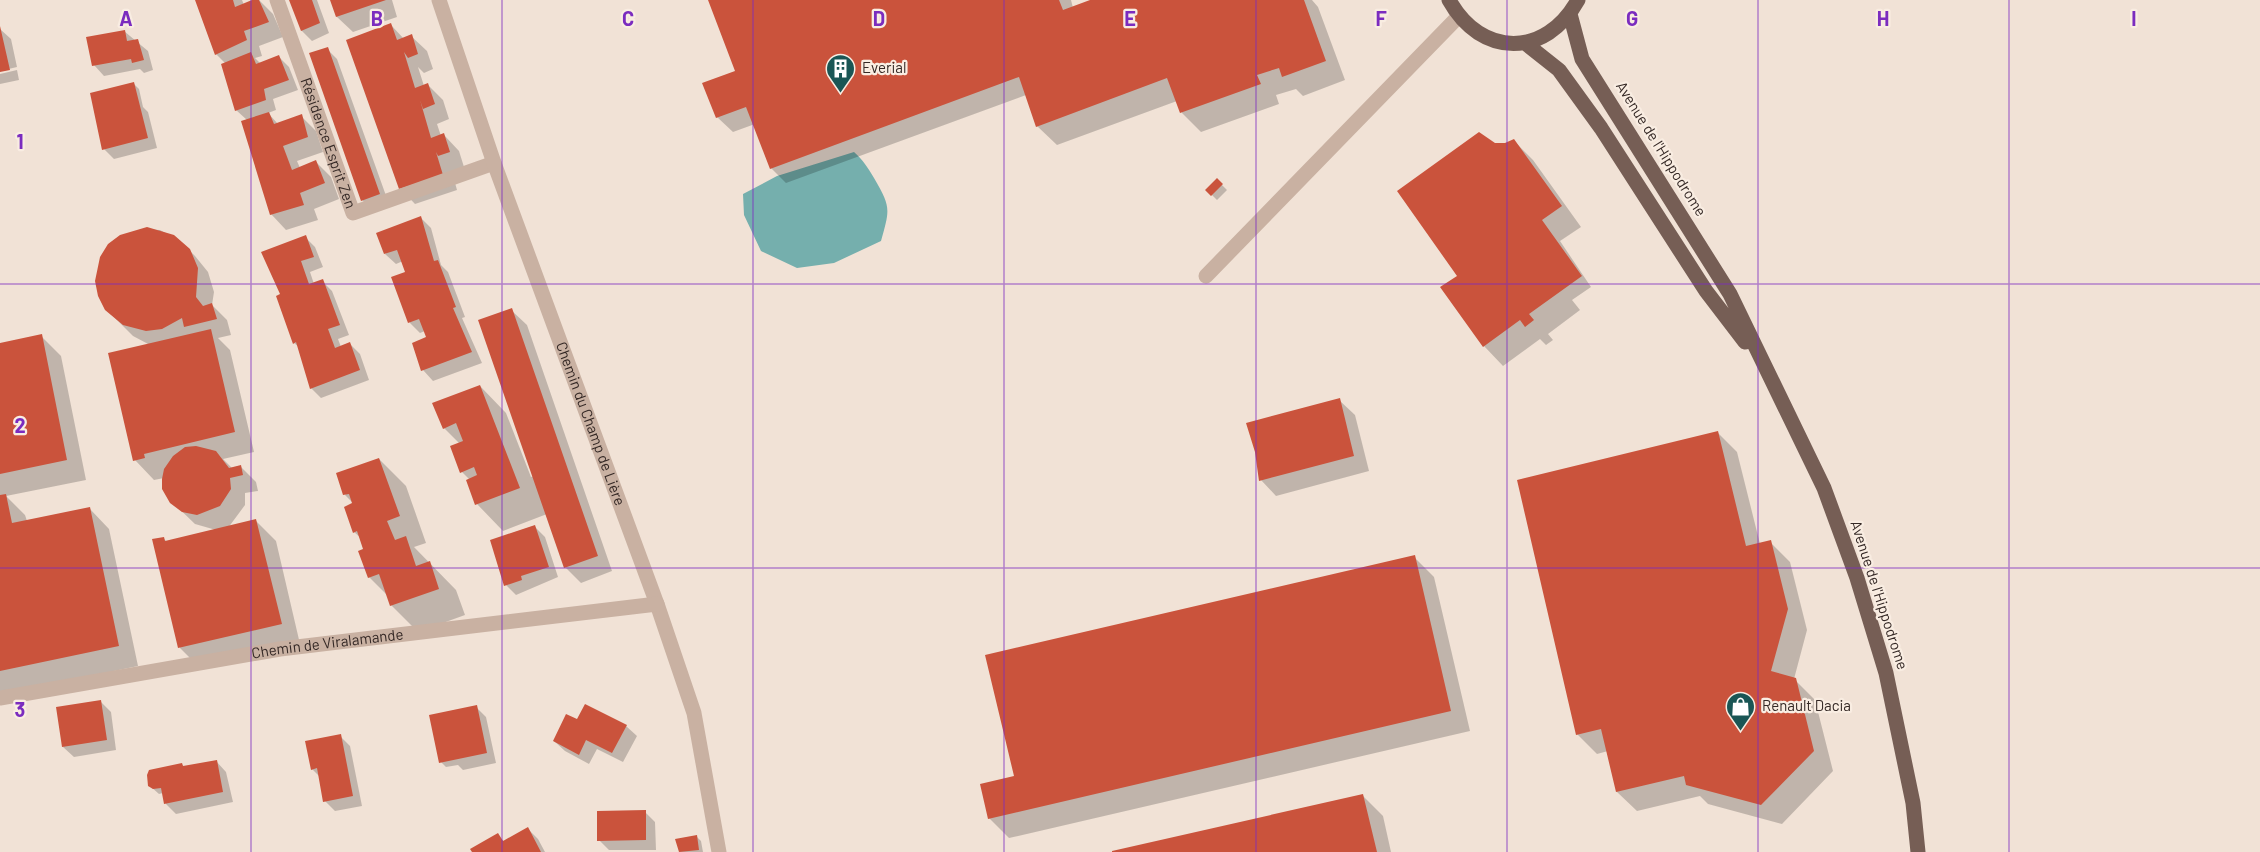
<svg xmlns="http://www.w3.org/2000/svg" width="2260" height="852" font-family="Barlow,sans-serif">
<style>
.water{fill:#75afad}
.shadow{fill:#0003}
.building{fill:#ca533c}
.lines{fill:none;stroke-linecap:round;stroke-linejoin:round}
.minor{stroke:#c9b1a2;stroke-width:15}
.major{stroke:#765e55;stroke-width:15}
.grid{fill:none;stroke:#7b2cbf;stroke-width:1.5;stroke-opacity:0.55}
.labels{text-anchor:middle;stroke-width:4.5;stroke-linejoin:round;paint-order:stroke}
.poi-label{font-size:15px;fill:#342825;stroke:#f9ede2;text-anchor:start}
.street-label{font-size:15px;fill:#342825;stroke:#f9ede2}
.grid-label{font-size:20px;text-anchor:middle;font-weight:bold;fill:#7b2cbf;stroke:#f9ede2;stroke-width:4.5;stroke-linejoin:round;paint-order:stroke}
</style>
<rect width="100%" height="100%" fill="#f1e2d6"/>
<path class="water" d="M854,152C863,160 868,168 874,178C891,207 890,209 881,241L834,263L797,268L761,251L744,215L743,194L777,176Z"/>
<path class="shadow" d="M197,0H242L244,5L259,0L273,14L283,37L259,46L262,56L255,58L261,64L279,57L289,67L298,90L273,99L276,110L268,113L278,124L301,116L316,131L323,152L297,161L300,168L316,162L331,177L339,199L314,209L318,220L286,230L271,214L247,120L236,110L225,63L216,54Z
M291,0H317L329,33L312,41L302,31Z
M332,0H392L397,17L353,32L337,17Z
M710,0H1071L1073,8L1095,0H1312L1318,7L1345,80L1303,96L1296,89L1276,95L1279,104L1201,132L1182,113L1177,101L1057,145L1037,126L1026,95L786,183L771,168L755,124L733,132L717,117L737,72Z
M391,25L404,39L411,36L427,51L433,69L424,73L418,67L424,86L428,85L443,100L449,119L437,124L441,136L444,135L459,151L464,167L452,172L457,190L415,204L400,188Z
M0,29L11,39L17,67L0,71Z
M124,31L148,51L153,70L144,73L140,69L104,76L94,65Z
M327,49L337,59L389,204L373,211L363,201L311,54Z
M17,70L19,80L0,84V74Z
M134,84L139,89L143,107L148,112L157,148L114,159L104,149Z
M1514,141L1533,160L1581,227L1560,241L1591,287L1572,300L1580,310L1548,334L1553,340L1546,345L1540,339L1503,366L1484,346L1459,276L1494,145H1505Z
M1217,180L1227,190L1217,200L1207,190Z
M421,218L431,228L441,265L448,272L465,317L462,318L482,363L433,381L423,370L428,338L425,331L420,333L410,323L393,278L407,273L403,261L396,264L385,254Z
M140,229L160,230L179,240L195,256L208,272L214,292L212,305L227,320L231,335L218,338L230,350L254,452L223,459L232,468L240,466L256,482L258,491L245,493V505L228,528L256,521L276,541L300,644L199,667L180,648L163,538L167,542L216,530L195,524L168,498L164,478L154,480L135,460L150,345L133,336L106,309Z
M305,237L315,247L323,267L310,272L314,284L322,281L332,291L349,335L338,339L341,347L350,344L360,354L369,380L321,398L311,388L299,347L294,343L282,295Z
M511,310L527,325L612,571L581,583L565,567L547,514L503,531L477,504L468,481L470,480L462,472L460,444L444,428L480,386L506,413L531,477L534,476Z
M41,336L61,356L86,480L6,496L25,515L27,521L90,509L109,529L138,666L0,695V344Z
M1339,400L1355,415L1369,471L1276,496L1261,480Z
M1717,432L1737,452L1760,544L1770,542L1790,562L1807,630L1794,679L1815,700L1833,771L1782,824L1708,804L1700,796L1637,811L1617,792L1608,751L1597,754L1577,734Z
M379,459L406,486L426,543L414,547L456,590L465,615L418,632L391,605L388,596L369,577L365,550L362,539L354,532V504L345,495Z
M535,527L545,537L558,577L516,595L506,585Z
M1414,557L1434,577L1470,731L1009,838L989,818L1016,777Z
M101,702L111,712L116,750L74,757L63,747Z
M476,707L486,717L496,763L463,770L458,765L446,767L441,762Z
M578,721L626,726L637,736L623,762L597,749L589,764L565,751L554,741Z
M340,736L350,746L362,806L335,811L325,801L320,777L312,769Z
M216,761L226,772L233,802L176,814L166,804L163,793L159,794L150,786L182,765L185,767Z
M1363,796L1383,816L1391,852H1115Z
M645,812L655,822L656,850H609L599,840Z
M528,829L538,839L545,852H474L498,835L504,842Z
M696,836L701,841L703,852H680L677,840Z"/>
<path class="building" d="M195,0H233L235,7L252,0H259L269,22L244,31L247,40L215,55Z
M289,0H312L320,23L301,31Z
M330,0H386L336,17Z
M708,0H1059L1063,10L1090,0H1304L1326,61L1282,77L1279,68L1257,75L1261,84L1180,113L1167,78L1036,127L1019,77L770,169L746,107L716,118L702,83L735,71Z
M391,23L397,40L412,34L418,54L408,58L404,52L415,88L428,83L435,104L423,109L420,100L431,138L444,133L450,152L438,156L436,152L443,175L399,189L346,40Z
M0,26L10,70L0,72Z
M125,30L127,41L138,39L144,60L132,63L131,59L92,66L86,37Z
M328,47L380,194L361,201L309,53Z
M251,52L256,64L279,55L289,80L264,89L266,100L235,111L221,64Z
M134,82L148,138L102,150L90,93Z
M269,112L274,124L302,114L308,137L283,146L292,170L316,160L325,183L300,193L304,205L270,215L241,121Z
M1479,132L1495,143H1505L1514,139L1562,206L1542,220L1582,276L1529,314L1534,320L1525,327L1520,320L1483,347L1440,287L1457,276L1397,191Z
M1217,178L1223,184L1211,196L1205,190Z
M421,216L434,261L438,260L456,307L453,308L472,352L421,371L412,343L426,337L419,319L408,323L391,277L405,272L397,250L384,254L376,233Z
M147,227L174,235L190,249L198,268L196,297L203,306L212,303L217,319L184,327L182,318L162,329L146,331L123,325L105,310L98,296L95,281L100,257L108,244L120,235Z
M306,235L314,257L301,261L309,284L323,279L340,325L328,329L335,348L350,342L360,370L310,389L296,342L293,344L276,296L280,294L261,252Z
M512,308L598,556L564,568L478,320Z
M211,329L235,432L144,454L145,458L133,461L108,353Z
M42,334L67,460L0,474V343Z
M480,385L520,488L475,505L466,480L477,475L474,467L460,473L450,446L463,441L456,423L443,429L432,403Z
M1340,398L1354,456L1259,481L1255,452L1246,423Z
M1718,431L1746,546L1771,540L1788,609L1771,671L1796,678L1814,751L1761,805L1686,785L1684,776L1616,792L1601,729L1576,735L1517,480Z
M196,446L216,451L229,468L241,465L243,475L230,478L231,489L220,506L197,515L182,512L170,503L162,489V479L164,469L173,456L185,447Z
M379,458L400,516L387,521L395,540L406,536L416,566L430,561L439,589L390,606L379,574L368,578L358,551L363,549L357,531L353,533L344,507L352,503L349,494L343,495L336,473Z
M6,494L12,523L90,507L119,646L0,671V495Z
M256,519L282,624L178,648L152,539L164,537L165,541Z
M535,525L549,567L521,576L522,580L504,586L490,540Z
M1415,555L1451,711L988,819L980,784L1014,776L985,655Z
M101,700L107,740L62,747L56,707Z
M585,704L627,725L612,753L586,740L579,755L553,741L566,714L577,719Z
M477,705L487,753L439,763L429,715Z
M341,734L353,796L323,802L317,768L311,770L305,741Z
M217,760L223,792L164,804L161,788L153,789L148,786L147,775L149,770L182,763L183,766Z
M1363,794L1377,852H1112V851Z
M646,810V840L597,841V811Z
M528,827L541,852H472L470,849L498,833L503,841Z
M697,835L699,850L679,852L675,839Z"/>
<g class="lines">
<g class="minor">
<path id="s1" d="M277,0L353,213L494,163"/>
<path id="s2" d="M439,0L494,163L657,604L694,713L719,852"/>
<path d="M1206,276L1458,17"/>
<path id="s3" d="M0,698L280,649L657,604"/>
</g>
<path class="major" d="M1449,0C1481,58 1546,58 1578,0
M1570,14L1582,59L1730,294L1824,488L1857,578L1886,673L1913,803L1918,852
M1525,43L1559,70L1601,128L1706,291L1745,342"/>
</g>
<path class="grid" d="M251,0V852M502,0V852M753,0V852M1004,0V852M1256,0V852M1507,0V852M1758,0V852M2009,0V852M0,284H2260M0,568H2260"/>
<defs>
<symbol id="building-pin" viewBox="-11 -11 22 30"><path d="M0 17L-7.5 6A9.5 9.5 0 1 1 7.5 6Z" fill="#1a5655" stroke="#f9ede2"/><path d="M-4-6H4V6H1V3H-1V6H-4ZM-2.5-4.3h1.7v1.8h-1.7ZM.8-4.3h1.7v1.8H.8ZM-2.5-1h1.7V.8h-1.7ZM.8-1h1.7V.8H.8Z" fill="#fff"/></symbol>
<symbol id="shop-pin" viewBox="-11 -11 22 30"><path d="M0 17L-7.5 6A9.5 9.5 0 1 1 7.5 6Z" fill="#1a5655" stroke="#f9ede2"/><path d="M-5-2.5h2.3a2.7 3.5 0 0 1 5.4 0H5L5.5 6h-11ZM-1.5-2.5h3a1.5 2.3 0 0 0-3 0Z" fill="#fff"/></symbol>
</defs>
<g fill-rule="evenodd">
<use href="#building-pin" x="824" y="52" width="33" height="45"/>
<use href="#shop-pin" x="1724" y="690" width="33" height="45"/>
</g>
<g class="labels">
<g class="poi-label">
<text x="862" y="73">Everial</text>
<text x="1762" y="711">Renault Dacia</text>
</g>
<g class="street-label">
<text dy="5" stroke="none"><textPath href="#s1" startOffset="152">Résidence Esprit Zen</textPath></text>
<text transform="translate(1661 149) rotate(58)" y="5">Avenue de l'Hippodrome</text>
<text dy="5" stroke="none"><textPath href="#s2" startOffset="450">Chemin du Champ de Lière</textPath></text>
<text transform="translate(1879 595) rotate(72)" y="5">Avenue de l'Hippodrome</text>
<text dy="5" stroke="none"><textPath href="#s3" startOffset="332">Chemin de Viralamande</textPath></text>
</g>
</g>
<g class="grid-label">
<text x="126" y="26">A</text>
<text x="377" y="26">B</text>
<text x="628" y="26">C</text>
<text x="879" y="26">D</text>
<text x="1130" y="26">E</text>
<text x="1381" y="26">F</text>
<text x="1632" y="26">G</text>
<text x="1883" y="26">H</text>
<text x="2134" y="26">I</text>
<text x="20" y="149">1</text>
<text x="20" y="433">2</text>
<text x="20" y="717">3</text>
</g>
</svg>
